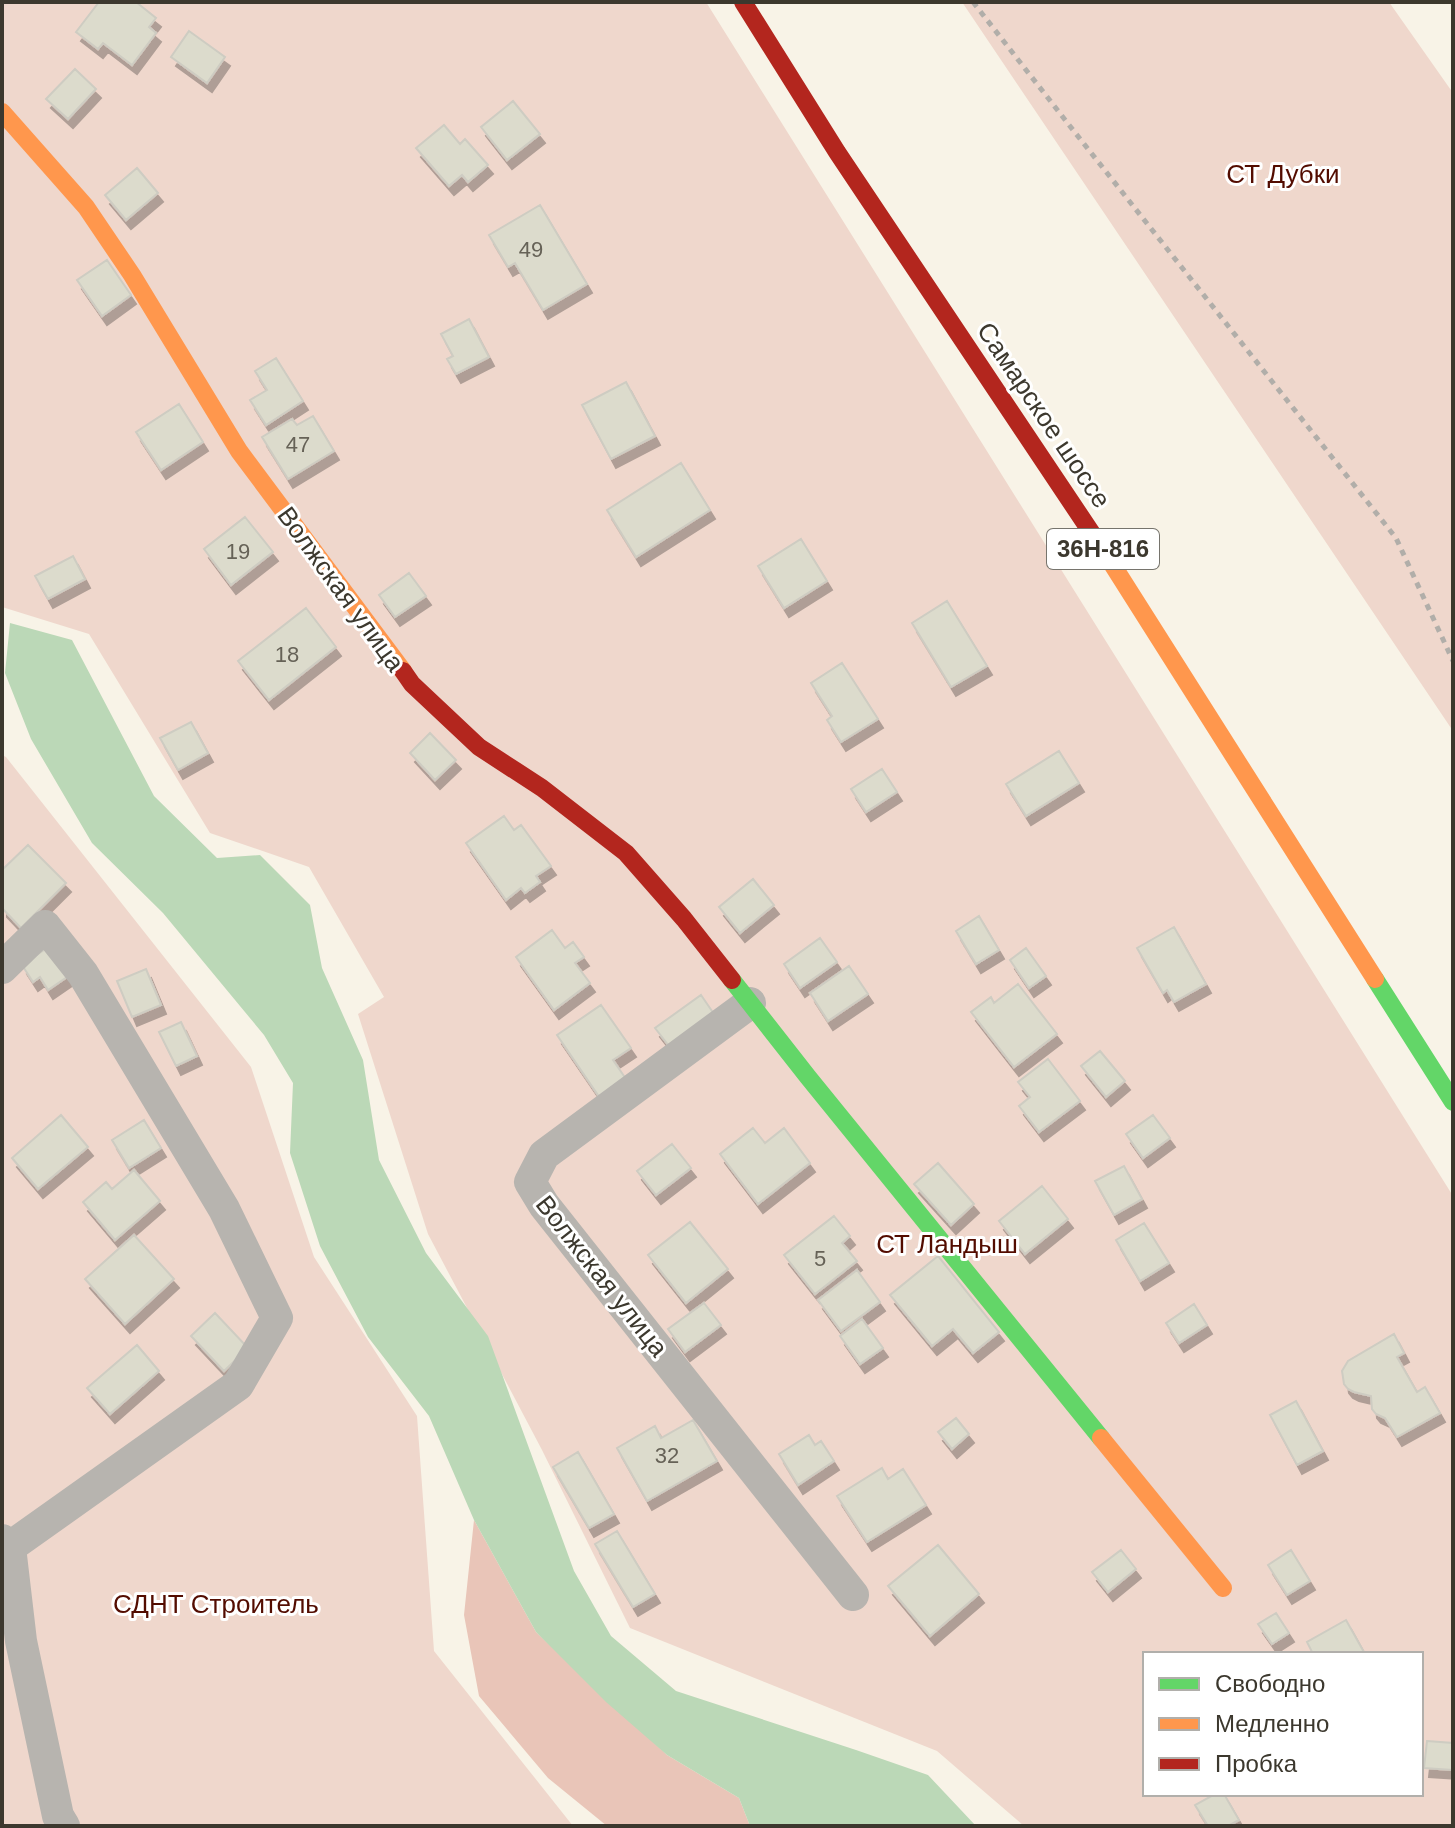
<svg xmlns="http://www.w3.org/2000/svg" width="1455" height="1828" font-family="Arial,sans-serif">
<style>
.green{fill:#efd7cc;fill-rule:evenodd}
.forest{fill:#e9c5b8}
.water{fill:#bbd8b7}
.building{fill:#dcdbcc;stroke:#ceccc2;stroke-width:2;filter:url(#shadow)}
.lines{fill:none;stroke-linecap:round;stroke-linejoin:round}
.path{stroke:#b1aea9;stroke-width:5;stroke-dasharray:6 6;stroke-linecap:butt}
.street{stroke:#b7b4af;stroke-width:32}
.fast{stroke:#63d668;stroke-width:18}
.slow{stroke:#ff974d;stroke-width:18}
.jam{stroke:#b3261e;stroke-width:18}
.labels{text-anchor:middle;stroke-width:6;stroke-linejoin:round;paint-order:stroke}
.number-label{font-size:22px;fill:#666257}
.shield{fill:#fff;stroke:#76746d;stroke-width:2}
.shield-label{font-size:24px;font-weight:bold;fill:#3c382e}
.park-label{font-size:26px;fill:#530c00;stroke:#fff}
.street-label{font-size:26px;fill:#3c382e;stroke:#fff}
</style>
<defs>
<filter id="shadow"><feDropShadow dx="5" dy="9" stdDeviation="0" flood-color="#0004"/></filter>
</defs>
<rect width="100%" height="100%" fill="#f8f3e7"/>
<path class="green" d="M2,2H706L1453,1196V1826H1024L937,1751L630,1628L542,1450L428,1234L358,1014L384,997L309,867L210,833L89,634L2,607ZM1145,1654H1421V1794H1145Z
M962,2H1389L1453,93V731Z
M2,755L6,757L251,1067L314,1257L417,1416L434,1651L573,1826H2Z"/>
<path class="forest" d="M474,1520L536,1632L667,1755L739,1798L750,1826H607L548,1778L479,1696L464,1615Z"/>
<path class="water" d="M10,623L72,640L154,796L217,858L260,855L310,905L322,968L363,1060L379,1160L426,1253L488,1336L574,1571L611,1636L676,1691L856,1750L928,1775L976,1826H750L739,1798L667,1755L606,1702L536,1632L474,1520L429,1416L368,1337L320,1246L290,1153L293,1083L264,1035L163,913L92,843L31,739L5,673Z"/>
<path class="building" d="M99,2H136L156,18L149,27L156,33L132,65L103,43L98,49L76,32Z
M189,31L225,57L207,83L171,57Z
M75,69L96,89L68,119L46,99Z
M513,101L540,134L507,160L481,127Z
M444,125L460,144L465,139L488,165L468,182L462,175L449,186L416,148Z
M137,168L158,193L126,220L105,195Z
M540,205L587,284L543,310L515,263L508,267L489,235Z
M107,260L131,295L102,316L77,280Z
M469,319L489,357L456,374L447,359L453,356L441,334Z
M276,358L303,401L266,425L250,400L267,390L255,371Z
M626,382L655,436L611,459L582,405Z
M179,404L203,442L161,470L136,432Z
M313,416L334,451L288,479L262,437L292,419L297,425Z
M681,463L710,510L636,557L607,510Z
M245,517L273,552L231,585L204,549Z
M801,539L827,581L784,608L758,566Z
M73,556L85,579L48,599L35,576Z
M409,573L426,596L395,617L379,595Z
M947,601L987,666L951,687L912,623Z
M306,608L336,647L269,700L238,661Z
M842,663L878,719L841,742L827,720L832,716L811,683Z
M191,722L208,753L178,770L160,738Z
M430,733L456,760L435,780L410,753Z
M1059,751L1079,783L1026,816L1006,784Z
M882,769L897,792L866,812L851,789Z
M504,816L514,830L521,825L551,866L536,876L540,882L525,893L521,888L506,900L466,843Z
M28,845L66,883L21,928L2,908V870Z
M753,879L774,905L740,933L719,907Z
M979,916L999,950L976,964L956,931Z
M1174,927L1206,984L1174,1002L1167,990L1163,993L1137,948Z
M552,930L565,948L573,942L584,957L575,963L590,983L554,1010L516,957Z
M820,938L837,962L800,988L784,964Z
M47,948L67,977L48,990L40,977L33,982L22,965Z
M1026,948L1046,976L1029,988L1010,960Z
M849,966L868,994L828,1021L810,993Z
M146,969L161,1005L132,1017L117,981Z
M1018,984L1057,1034L1014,1067L971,1012L991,997L994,1003Z
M701,995L714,1014L669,1046L655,1028Z
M601,1005L631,1048L613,1060L626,1079L600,1098L557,1035Z
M181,1022L197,1056L176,1066L159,1032Z
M1100,1051L1125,1081L1106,1097L1081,1066Z
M1048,1059L1080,1101L1039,1132L1019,1106L1030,1097L1018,1082Z
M61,1115L88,1147L38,1189L12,1158Z
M1153,1115L1170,1138L1143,1158L1126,1134Z
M144,1120L161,1148L129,1168L112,1140Z
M753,1128L765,1143L784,1128L810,1163L758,1204L720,1154Z
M672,1144L691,1168L656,1195L637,1171Z
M938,1163L974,1204L951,1225L914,1184Z
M1124,1166L1142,1199L1114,1215L1095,1181Z
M134,1170L160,1201L115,1240L83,1202L106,1182L112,1189Z
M1042,1186L1068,1219L1025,1254L999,1221Z
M834,1216L850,1236L842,1243L857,1261L815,1294L784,1255Z
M690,1222L728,1269L686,1303L648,1255Z
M1144,1223L1169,1263L1140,1281L1116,1240Z
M134,1235L174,1279L125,1324L85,1279Z
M938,1256L999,1332L973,1353L953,1329L932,1346L890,1295Z
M857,1270L880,1302L841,1331L818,1300Z
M704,1303L721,1325L685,1352L668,1329Z
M1194,1304L1207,1325L1179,1343L1166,1323Z
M215,1313L248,1348L224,1371L191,1336Z
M862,1319L883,1348L860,1364L840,1336Z
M1394,1334L1404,1353L1397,1357L1417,1392L1425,1387L1440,1413L1397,1437L1385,1418L1376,1414L1372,1409L1371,1396L1354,1392L1348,1389L1344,1384L1342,1371L1348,1361Z
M137,1345L159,1371L110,1414L87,1388Z
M1296,1401L1323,1451L1297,1465L1270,1415Z
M956,1418L969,1434L952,1449L938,1432Z
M693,1420L717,1461L647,1501L617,1448L655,1426L661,1438Z
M809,1435L815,1445L821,1441L834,1461L798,1485L779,1454Z
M578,1452L614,1514L589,1528L553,1467Z
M882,1468L888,1479L903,1469L926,1505L867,1542L837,1496Z
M617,1531L655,1594L633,1607L595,1544Z
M938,1545L979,1594L930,1636L888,1586Z
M1121,1550L1136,1569L1108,1592L1092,1572Z
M1291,1550L1310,1581L1287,1595L1268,1565Z
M1276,1613L1289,1633L1272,1644L1258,1624Z
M1346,1620L1365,1654H1313L1307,1642Z
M1427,1741L1453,1743V1770L1424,1768Z
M1215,1794H1224L1239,1820L1228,1826H1208L1195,1805Z"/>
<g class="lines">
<path class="path" d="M973,2L1073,130L1396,538L1453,661"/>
<path class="street" d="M2,968L45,926L83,974L224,1209L277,1318L238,1385L10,1547
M750,1003L544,1155L530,1182L544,1205L853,1595
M2,1540L10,1547L21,1641L58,1816L64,1826"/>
<path class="fast" d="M1375,979L1453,1102
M732,980L808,1077L1101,1438"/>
<path class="slow" d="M2,112L86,207L132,275L239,451L403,671
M1107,556L1375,979
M1101,1438L1223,1588"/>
<path class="jam" d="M743,2L837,152L1107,556
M403,671L412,684L479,747L542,788L626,853L684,919L732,980"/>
</g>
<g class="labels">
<g class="number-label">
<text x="531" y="257">49</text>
<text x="298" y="452">47</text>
<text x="238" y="559">19</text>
<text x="287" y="662">18</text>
<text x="820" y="1266">5</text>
<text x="667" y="1463">32</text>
</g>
<rect class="shield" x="1047" y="529" width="112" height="40" rx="6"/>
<g class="shield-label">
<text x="1103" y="557">36Н-816</text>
</g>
<g class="park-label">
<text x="1283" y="183">СТ Дубки</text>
<text x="947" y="1253">СТ Ландыш</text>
<text x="216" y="1613">СДНТ Строитель</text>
</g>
<g class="street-label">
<text transform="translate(1044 415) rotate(56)" y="9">Самарское шоссе</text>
<text transform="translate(341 589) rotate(54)" y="9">Волжская улица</text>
<text transform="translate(602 1276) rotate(52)" y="9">Волжская улица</text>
</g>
</g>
<rect width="1455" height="1828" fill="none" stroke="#3c382e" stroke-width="8"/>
<rect x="1143" y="1652" width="280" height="144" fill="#ffffff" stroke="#b1afab" stroke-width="2"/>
<rect x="1159" y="1678" width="40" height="12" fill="#63d668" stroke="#b1afab" stroke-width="2"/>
<text x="1215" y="1692" font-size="24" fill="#3c382e">Свободно</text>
<rect x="1159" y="1718" width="40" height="12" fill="#ff974d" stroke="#b1afab" stroke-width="2"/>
<text x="1215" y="1732" font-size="24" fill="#3c382e">Медленно</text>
<rect x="1159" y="1758" width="40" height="12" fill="#b3261e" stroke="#b1afab" stroke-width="2"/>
<text x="1215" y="1772" font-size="24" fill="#3c382e">Пробка</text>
</svg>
